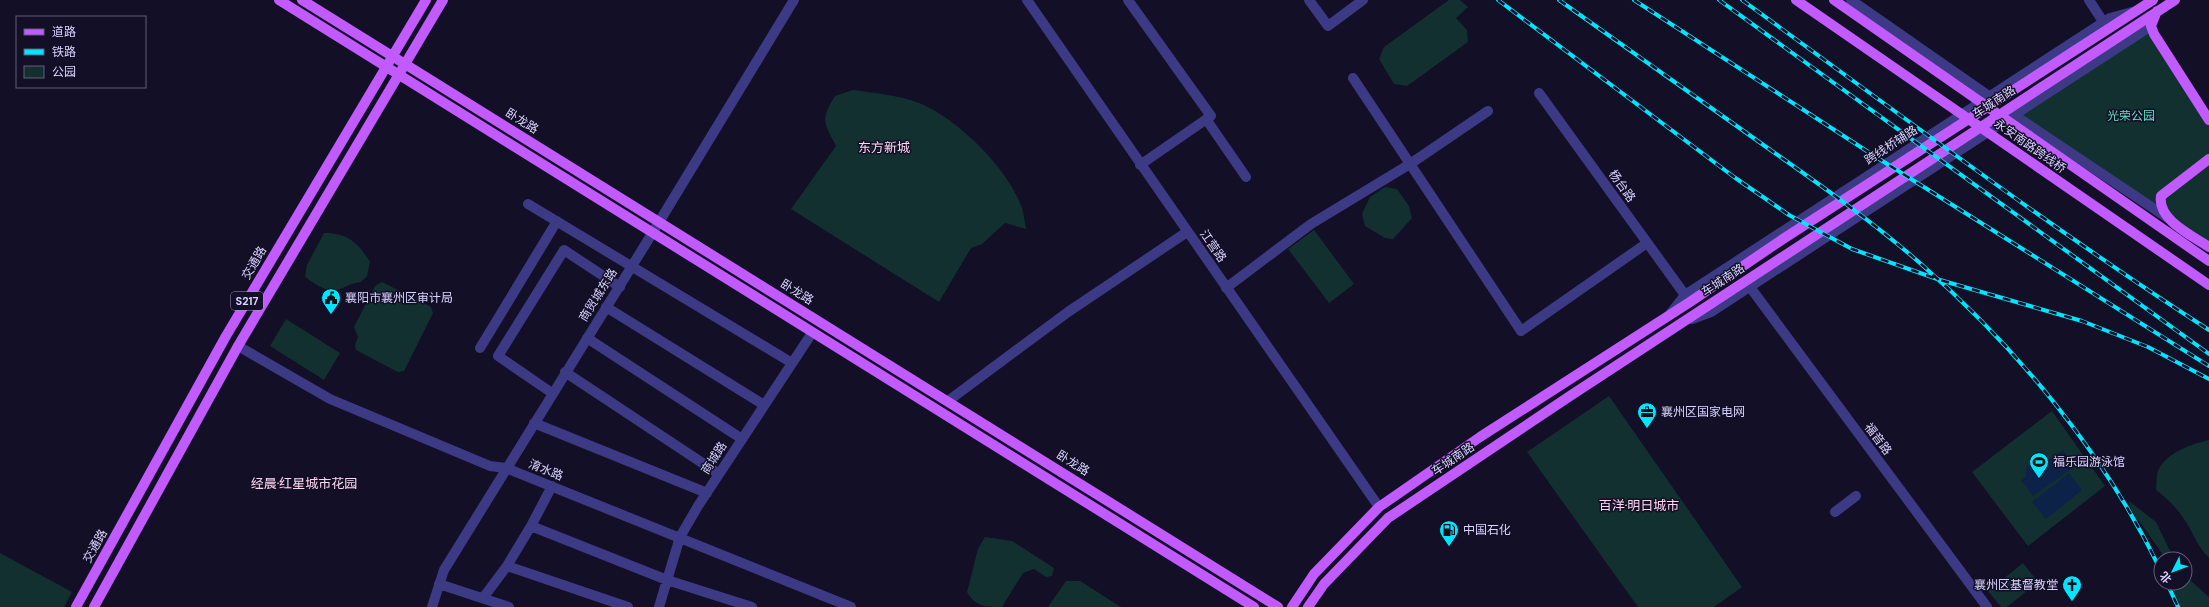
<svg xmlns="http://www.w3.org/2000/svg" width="2209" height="607" font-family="'DM Sans','Noto Sans SC',sans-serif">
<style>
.green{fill:#12302f}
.water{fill:#0c2248}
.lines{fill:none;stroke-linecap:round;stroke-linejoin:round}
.minor{stroke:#3d3a85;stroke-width:10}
.major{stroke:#c25bff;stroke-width:10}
.rail-casing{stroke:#00e5ff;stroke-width:4}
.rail{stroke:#130f26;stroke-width:2.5;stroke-dasharray:8;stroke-linecap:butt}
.major-bridge{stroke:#c25bff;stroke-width:10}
.labels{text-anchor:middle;stroke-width:3;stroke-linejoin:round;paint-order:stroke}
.shield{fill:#130f26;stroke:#9e99be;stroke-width:1}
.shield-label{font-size:11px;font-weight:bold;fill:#d9d4ff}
.street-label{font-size:12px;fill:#d9d4ff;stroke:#130f26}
.park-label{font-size:12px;fill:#5fe0c0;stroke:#130f26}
.poi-label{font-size:12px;fill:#d9d4ff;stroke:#130f26;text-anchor:start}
.neighbourhood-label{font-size:13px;fill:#ffd6f0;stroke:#130f26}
</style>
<rect width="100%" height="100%" fill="#130f26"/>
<path class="green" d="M1449,0H1460L1468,7L1456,18L1467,30L1468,42L1407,86L1394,84L1379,59L1384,47Z
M2151,26L2209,120V247L2014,115Z
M853,90C874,93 899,95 919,103C958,119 1008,168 1022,208C1024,215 1025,223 1026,229L1005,223L982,244L971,248L939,302L791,209L836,146C824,123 820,120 835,96Z
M1385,187L1397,189L1409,206L1412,218L1393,239L1385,238L1365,226L1362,214L1370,197Z
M1314,230L1354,284L1329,303L1288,249Z
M324,233C347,233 358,242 370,262L367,276L361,282C352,283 348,286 340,289C328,295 315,283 305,277L307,265Z
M382,282L431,307L433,313L404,371L398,372L356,350L355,345L358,337L354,327L375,286Z
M286,319L340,353L324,380L270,346Z
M1609,396L1742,587L1714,607H1638L1527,452Z
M2052,411L2105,486L2028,546L1972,472Z
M2209,440V558C2198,547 2194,535 2186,522C2178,509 2168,499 2156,490C2157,484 2156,476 2158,471C2166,452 2192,444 2209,440Z
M2129,501L2156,522L2174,559H2166L2132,511Z
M985,537L1012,541L1054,568L1052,576L1046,577L1034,569L1023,573L1002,607C986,607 976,607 967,592L978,549Z
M0,553L72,592L64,607H0Z
M2023,563L2038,582L2007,607H2001L1988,591Z
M2185,574L2191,581L2209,597V607H2176L2172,583H2185Z
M1066,581H1080L1121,607H1048Z"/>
<path class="water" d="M2063,450L2074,467L2033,496L2021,480L2026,477V467L2034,461L2044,463Z
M2069,473L2082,490L2046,519L2032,502Z"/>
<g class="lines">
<path class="minor" d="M1027,0L1379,507
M1128,0L1211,116L1140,165
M1309,0L1328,26L1363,0
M1851,0L1989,96
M2089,0L2102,20
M1353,78L1521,331L1647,243
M1539,93L1685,295
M2014,115L2168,218
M1206,119L1246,177
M528,204L792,363
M1750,287L1987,607
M1226,288L1311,224L1410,164L1488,111
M606,307L764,405
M1670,314L1685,295L2110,18L2132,12
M1692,319L1711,312L2151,26
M587,338L742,439
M238,346L330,399L490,466L506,468L851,607
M480,348L557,221
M565,372L719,474
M552,393L498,356L564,250L620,287
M948,401L1068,312L1187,232
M534,423L707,493
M1835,512L1856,496
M531,526L552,486
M507,566L531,526L667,580L752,607
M439,584L509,607
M483,598L507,566L628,607
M432,607L444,570L653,232L794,0
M659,607L680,537L698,506L812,333"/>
<path class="major" d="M279,0L1254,607
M302,0L1278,607
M2157,11L2151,26L2154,34L2209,120
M2209,159L2161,196C2157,220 2193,236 2209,247
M76,607L226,336L426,0
M94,607L238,346L443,0
M1292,607L1314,574L1379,507L1480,437L1690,302L1783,239L2153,0
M1308,607L1324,584L1388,518L1570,396L2175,0"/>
<defs>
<path id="rail" d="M1498,0L1734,177L1789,215L1852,249L1940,280L2082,321L2148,347L2209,379
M1559,0C1627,48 1695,96 1762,144C1816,182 1871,220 1921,264C2018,349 2105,454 2161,571
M1634,0L1876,157L2209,366
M1719,0L2209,354
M1742,0C1897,112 2049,227 2209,330
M2167,583L2178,607"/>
</defs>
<use href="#rail" class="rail-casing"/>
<use href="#rail" class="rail"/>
<path class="major-bridge" d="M1796,0L2209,285
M1834,0L2209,261"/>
</g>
<defs>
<symbol id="civic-pin" viewBox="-11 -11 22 30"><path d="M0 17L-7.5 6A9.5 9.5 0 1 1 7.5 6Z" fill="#00e5ff" stroke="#130f26"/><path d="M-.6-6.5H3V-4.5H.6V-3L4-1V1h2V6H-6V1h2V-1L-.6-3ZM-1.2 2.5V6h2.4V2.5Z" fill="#111"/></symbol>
<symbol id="office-pin" viewBox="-11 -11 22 30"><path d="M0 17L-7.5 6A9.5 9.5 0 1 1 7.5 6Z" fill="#00e5ff" stroke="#130f26"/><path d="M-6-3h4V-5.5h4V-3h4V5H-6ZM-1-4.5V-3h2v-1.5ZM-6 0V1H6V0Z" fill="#111"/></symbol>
<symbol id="stadium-pin" viewBox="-11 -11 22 30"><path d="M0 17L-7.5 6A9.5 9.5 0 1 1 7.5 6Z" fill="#00e5ff" stroke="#130f26"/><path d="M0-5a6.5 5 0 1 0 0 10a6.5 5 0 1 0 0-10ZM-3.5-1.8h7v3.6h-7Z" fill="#111"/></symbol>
<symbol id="fuel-pin" viewBox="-11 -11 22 30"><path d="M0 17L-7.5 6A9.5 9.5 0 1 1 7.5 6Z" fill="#00e5ff" stroke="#130f26"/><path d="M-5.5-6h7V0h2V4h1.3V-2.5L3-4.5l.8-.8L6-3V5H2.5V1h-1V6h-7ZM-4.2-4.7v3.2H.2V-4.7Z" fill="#111"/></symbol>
<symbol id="church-pin" viewBox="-11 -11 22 30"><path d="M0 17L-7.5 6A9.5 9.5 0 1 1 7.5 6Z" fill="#00e5ff" stroke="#130f26"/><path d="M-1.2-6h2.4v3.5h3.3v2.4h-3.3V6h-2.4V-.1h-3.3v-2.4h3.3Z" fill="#111"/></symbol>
</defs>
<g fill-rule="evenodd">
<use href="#civic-pin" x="320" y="287" width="22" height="30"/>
<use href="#office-pin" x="1636" y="401" width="22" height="30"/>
<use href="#stadium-pin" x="2028" y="451" width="22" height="30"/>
<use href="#fuel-pin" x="1438" y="519" width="22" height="30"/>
<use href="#church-pin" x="2061" y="574" width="22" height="30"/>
</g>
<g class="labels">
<rect class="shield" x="231" y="292" width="32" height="18" rx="3"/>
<g class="shield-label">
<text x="247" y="305">S217</text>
</g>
<g class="street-label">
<text transform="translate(1994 102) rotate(-33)" y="4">车城南路</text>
<text transform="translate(522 121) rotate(32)" y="4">卧龙路</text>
<text transform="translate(1891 145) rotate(-33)" y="4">跨线桥辅路</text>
<text transform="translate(2030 146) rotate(35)" y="4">永安南路跨线桥</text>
<text transform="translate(1622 186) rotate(54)" y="4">杨台路</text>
<text transform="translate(1213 246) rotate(55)" y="4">江营路</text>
<text transform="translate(254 263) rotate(-60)" y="4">交通路</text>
<text transform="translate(1723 280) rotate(-33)" y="4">车城南路</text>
<text transform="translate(797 292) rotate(32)" y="4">卧龙路</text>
<text transform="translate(598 295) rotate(-58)" y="4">商贸城东路</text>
<text transform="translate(1878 439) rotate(53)" y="4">福音路</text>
<text transform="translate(714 458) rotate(-57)" y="4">商城路</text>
<text transform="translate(1453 459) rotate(-34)" y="4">车城南路</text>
<text transform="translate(1073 463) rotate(32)" y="4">卧龙路</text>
<text transform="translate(546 470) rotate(22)" y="4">淯水路</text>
<text transform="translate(95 546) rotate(-61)" y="4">交通路</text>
</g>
<g class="park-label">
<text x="2131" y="120">光荣公园</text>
</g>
<g class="poi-label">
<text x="345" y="302">襄阳市襄州区审计局</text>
<text x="1661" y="416">襄州区国家电网</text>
<text x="2053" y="466">福乐园游泳馆</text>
<text x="1463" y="534">中国石化</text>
<text x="2058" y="589" text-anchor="end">襄州区基督教堂</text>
</g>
<g class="neighbourhood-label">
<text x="884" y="152">东方新城</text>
<text x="304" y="488">经晨·红星城市花园</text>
<text x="1639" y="510">百洋·明日城市</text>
</g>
</g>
<rect x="16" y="16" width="130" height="72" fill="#130f26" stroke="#625e7d"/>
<rect x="24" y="29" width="20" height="6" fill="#c25bff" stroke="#625e7d"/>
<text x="52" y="36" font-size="12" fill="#d9d4ff">道路</text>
<rect x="24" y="49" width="20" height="6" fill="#00e5ff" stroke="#625e7d"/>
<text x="52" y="56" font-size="12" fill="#d9d4ff">铁路</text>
<rect x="24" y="66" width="20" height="12" fill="#12302f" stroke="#625e7d"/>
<text x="52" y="76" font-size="12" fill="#d9d4ff">公园</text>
<g transform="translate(2173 571) rotate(228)"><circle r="19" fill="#130f26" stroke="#625e7d"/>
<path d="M0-3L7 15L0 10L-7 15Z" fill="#00e5ff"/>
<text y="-6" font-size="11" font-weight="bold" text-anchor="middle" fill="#d9d4ff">北</text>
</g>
</svg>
